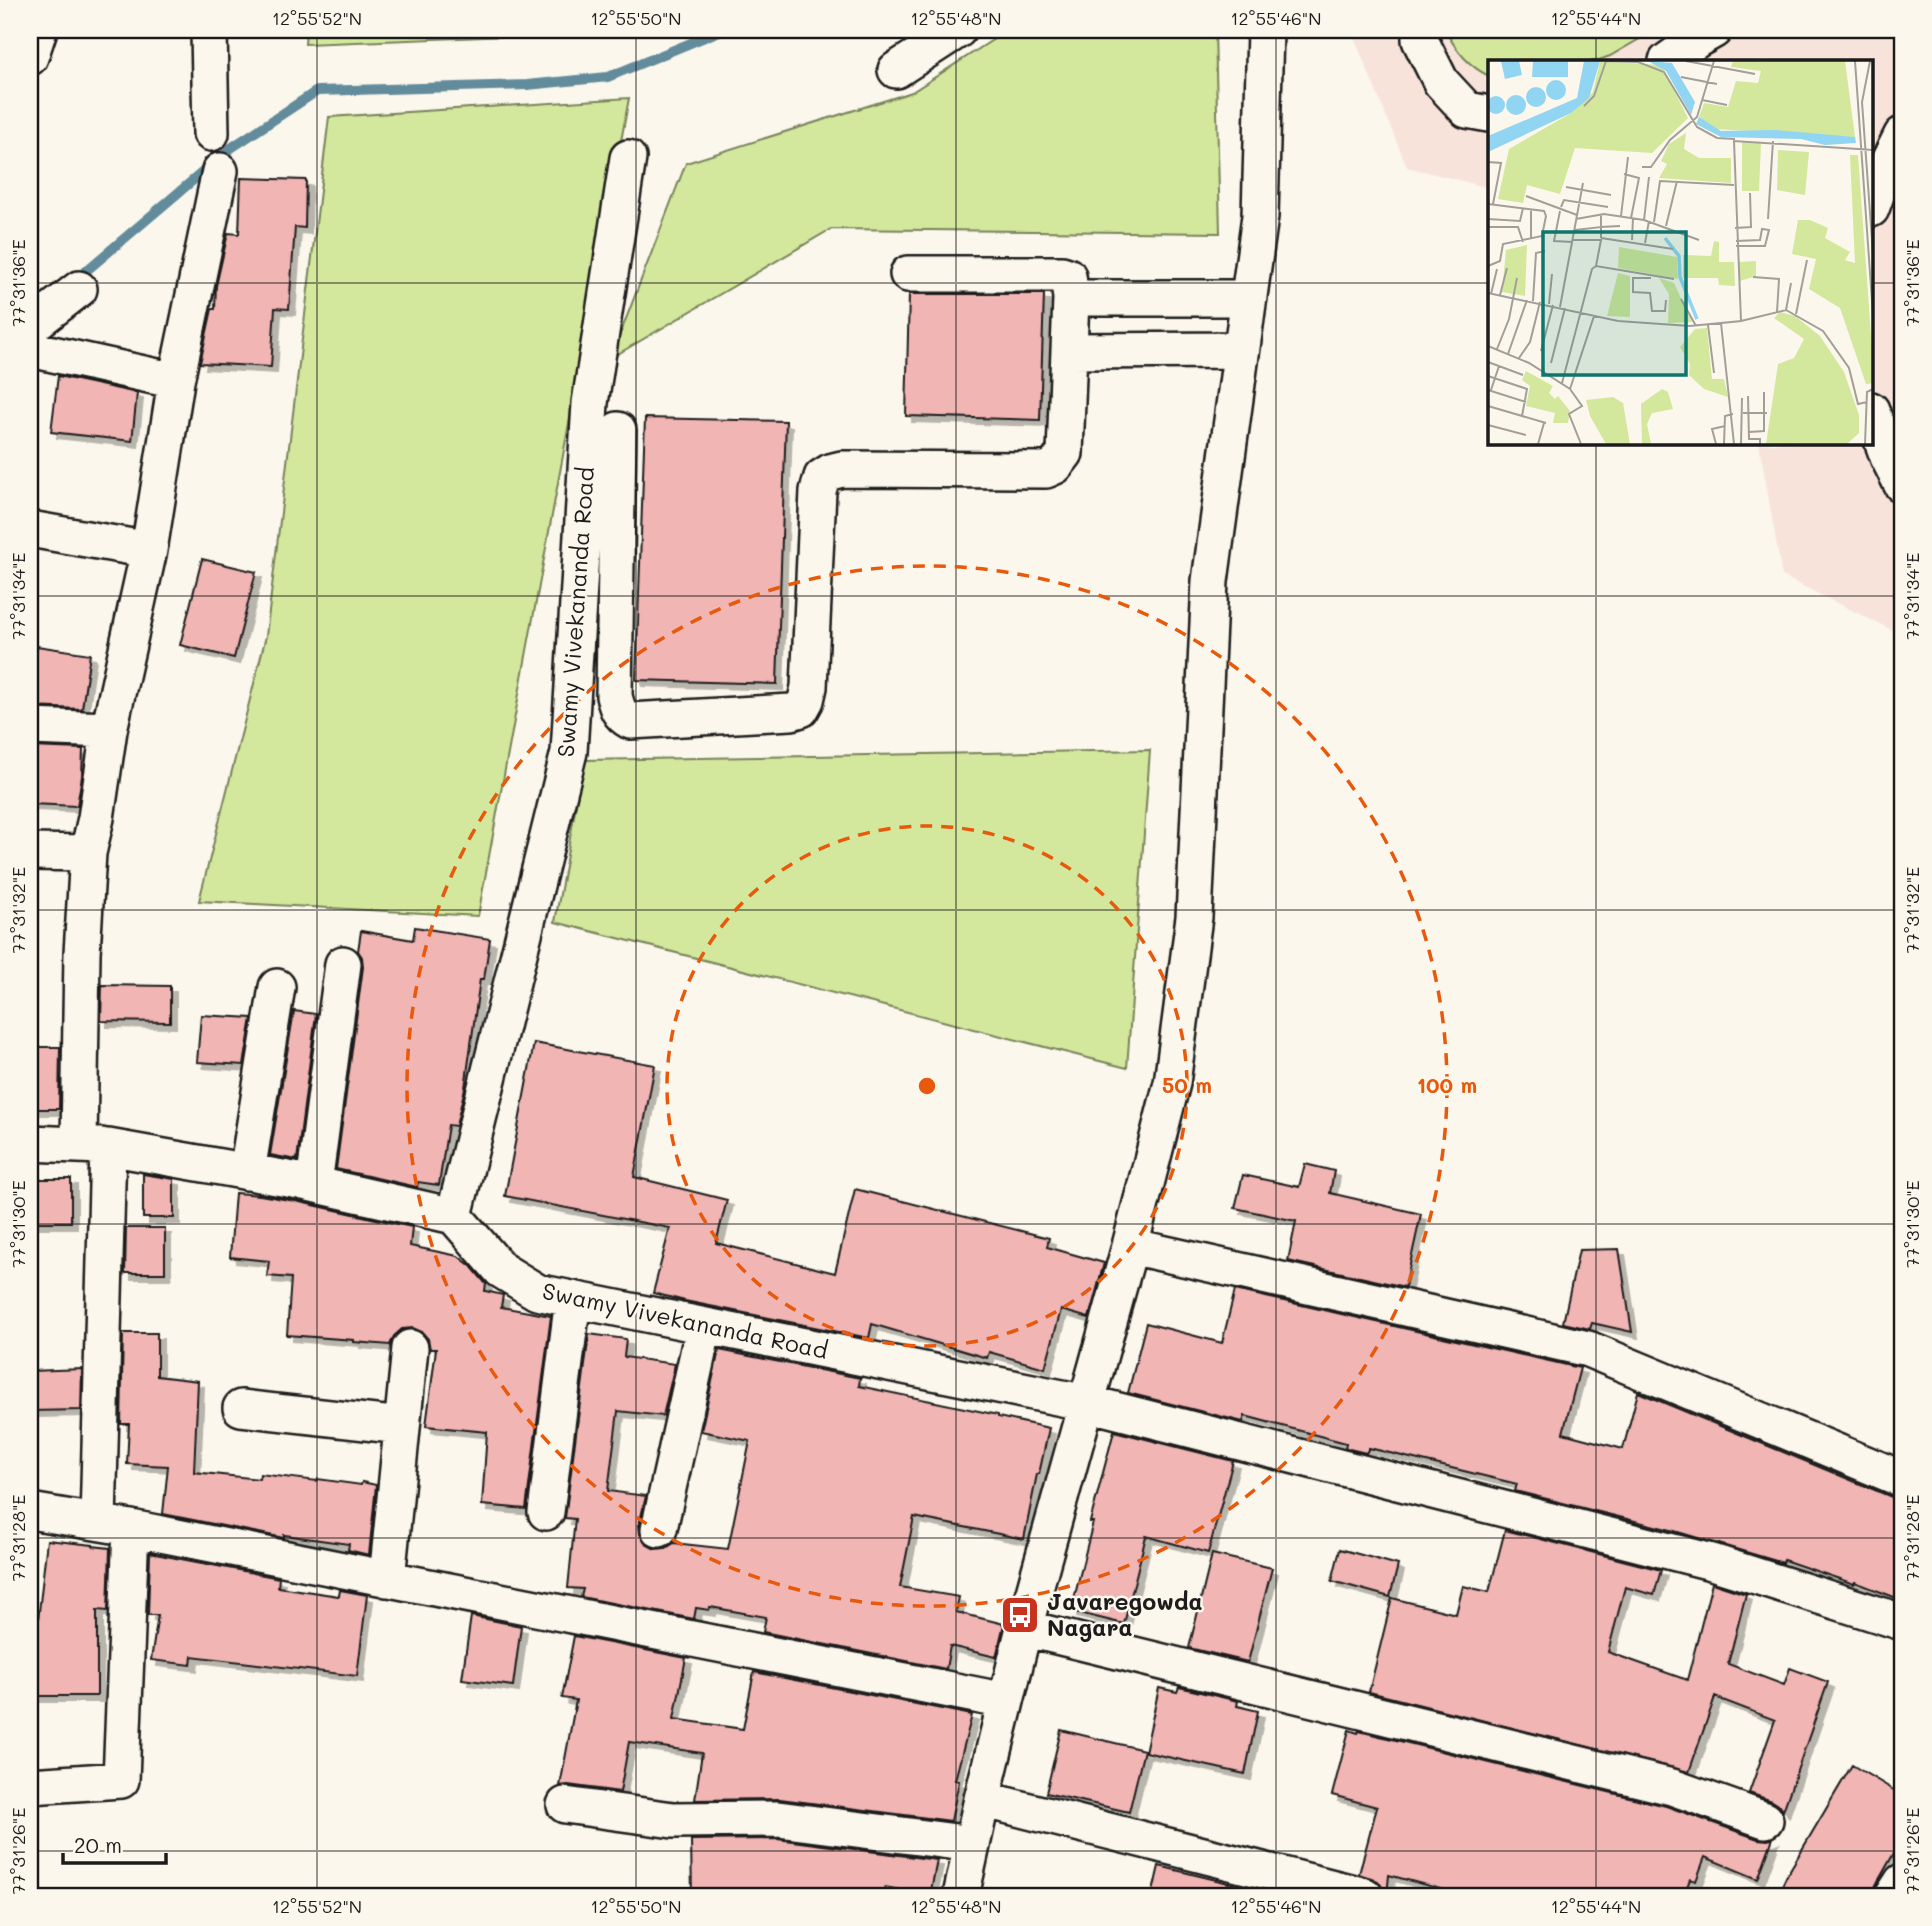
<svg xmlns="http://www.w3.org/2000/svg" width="1932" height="1926" font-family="Mali,sans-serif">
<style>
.built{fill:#f8e3db}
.green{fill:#d3e89c;stroke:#78825c;stroke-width:2}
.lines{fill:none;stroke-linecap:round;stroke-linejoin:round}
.stream{stroke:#628b9c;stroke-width:10}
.building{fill:#f1b5b4;stroke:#1c1c1c;stroke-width:2;filter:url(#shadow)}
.minor-casing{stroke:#1c1c1c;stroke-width:40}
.minor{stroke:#fbf7ec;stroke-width:35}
.ticks{fill:none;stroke:#1c1c1c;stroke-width:2;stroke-opacity:0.45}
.ring{fill:none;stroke:#e8590c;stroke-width:3.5;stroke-dasharray:12 9}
.labels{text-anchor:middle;stroke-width:5;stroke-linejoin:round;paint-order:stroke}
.street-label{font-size:23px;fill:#1c1c1c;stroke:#fbf7ec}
.poi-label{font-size:23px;font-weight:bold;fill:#1c1c1c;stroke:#fbf7ec;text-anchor:start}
.inset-river{fill:none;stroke:#91d5f2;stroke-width:3.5}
.inset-road{fill:none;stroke:#a29f99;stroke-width:2}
.view{fill:#0f766e;fill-opacity:0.15;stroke:#0f766e;stroke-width:3.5}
.inset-edge{fill:none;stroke:#1c1c1c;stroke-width:3.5}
.centre{fill:#e8590c;stroke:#fbf7ec;stroke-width:3.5}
.ring-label{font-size:21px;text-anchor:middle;font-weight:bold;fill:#e8590c;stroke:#fbf7ec;stroke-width:5;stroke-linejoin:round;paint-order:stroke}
.neatline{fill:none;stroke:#1c1c1c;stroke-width:2.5}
.ticks-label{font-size:18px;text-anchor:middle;fill:#1c1c1c}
</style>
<defs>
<filter id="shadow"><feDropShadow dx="6" dy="6" stdDeviation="0" flood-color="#0004"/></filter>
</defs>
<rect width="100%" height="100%" fill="#fbf7ec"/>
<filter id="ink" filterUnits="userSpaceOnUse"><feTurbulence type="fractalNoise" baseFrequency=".0143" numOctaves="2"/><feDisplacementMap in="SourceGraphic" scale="14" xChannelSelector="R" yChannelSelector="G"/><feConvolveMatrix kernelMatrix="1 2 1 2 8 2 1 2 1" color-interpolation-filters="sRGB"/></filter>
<g filter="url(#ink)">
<path class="built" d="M1351,30H1445L1454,47L1485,74L1489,76V188L1407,167Z
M1655,30H1902V635L1782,576L1759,443H1871V61H1596L1610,56Z"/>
<path class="green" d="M306,30H615V32L305,44Z
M1008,30H1215L1220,233L831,229L611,358L686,163L912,92Z
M1445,30H1655L1610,56L1596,61H1489V76C1468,66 1456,50 1445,30Z
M629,98L478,916L199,901L266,636L329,117Z
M1150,750L1127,1068L555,922L584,760Z"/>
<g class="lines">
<path class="stream" d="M73,282L231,148L317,91L527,85L608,77L722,30"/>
</g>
<path class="building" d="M241,178L306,180L305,228L295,227L289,309L275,308L271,367L200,363L212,309H215L216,286L228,233L239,234Z
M909,294H1044L1040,420L906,416Z
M58,376L137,393L132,441L51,432Z
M645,418L786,421L777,684L636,680Z
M202,559L256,572L234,658L180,645Z
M37,646L90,654L82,709L30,707Z
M30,747L83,749L82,776L77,806L30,804Z
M415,927L490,939L484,979H480L465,1088L456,1126L448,1125L439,1185L418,1182L417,1187L336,1169L363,967L362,957L358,951L361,931L413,940Z
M102,985L170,986V1022L101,1021Z
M294,1011L316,1014L297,1160L270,1155Z
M201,1015L252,1018L244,1065L197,1062Z
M534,1043L655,1065L634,1177L727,1200L716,1243L835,1273L855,1189L1049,1238L1047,1247L1104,1263L1089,1318L1061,1310L1045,1368L989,1352L987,1358L872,1324L869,1338L685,1301L653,1293L670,1228L505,1196Z
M30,1047H60L59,1109H30Z
M1305,1164L1334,1171L1330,1193L1421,1214L1405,1287L1288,1261L1296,1221L1235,1208L1243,1175L1299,1187Z
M143,1174L174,1179V1218H143Z
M30,1179H71V1222H30Z
M235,1193L260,1195L295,1201L412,1227L410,1246L458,1256L471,1266L486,1284L485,1291L503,1295L501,1307L551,1316L526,1509L482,1505L487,1432L426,1426L436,1349H430L428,1339L422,1332L413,1328L402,1329L394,1336L390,1345L354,1342V1340L287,1335L291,1278L267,1276L269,1261L230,1257Z
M126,1228H165V1273H125Z
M1619,1249L1632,1332L1592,1323L1590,1329L1563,1323L1579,1250Z
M1235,1290L1580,1368L1563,1433L1623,1449L1638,1392L1894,1498L1902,1499V1600L1855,1582L1854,1584L1784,1560L1783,1563L1671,1530L1515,1491L1517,1484L1369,1448L1366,1453L1345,1448L1346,1443L1245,1416L1243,1422L1128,1393L1146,1323L1222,1343Z
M123,1333H157V1376L198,1381L194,1472L259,1479L260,1474L317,1481L318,1479L361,1485L362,1482L376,1485L369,1555L348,1550L349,1544L284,1535V1538L163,1514L168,1466L127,1464L129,1424H121Z
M589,1334L626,1339L624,1357L675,1364L663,1416L618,1411L608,1491L646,1496L639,1525L640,1534L646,1544L655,1549L666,1548L674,1543L728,1549L750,1441L701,1431L719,1350L860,1378L859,1386L998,1415V1417L1049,1428L1039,1474H1037L1024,1539L914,1517L900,1587L959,1597L956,1612L1004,1624L996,1657L950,1646L946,1669L763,1632L766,1617L710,1607L709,1610L696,1608L694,1619L581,1597L583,1589L568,1588L575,1519L565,1518Z
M82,1369L81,1410L30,1411V1371Z
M1114,1431L1233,1461L1208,1553L1146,1536L1124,1624L1071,1611L1093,1522H1090Z
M1505,1530L1661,1570L1654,1595L1625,1587L1608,1652L1687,1680L1712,1583L1746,1594L1728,1664L1784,1685L1790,1668L1828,1682L1783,1811L1780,1806L1772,1801L1749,1793L1775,1720L1715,1697L1689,1772L1369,1692L1392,1598L1456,1614L1463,1586L1489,1592Z
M47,1540L93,1545V1546L110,1548L108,1611L97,1610V1696H30V1621H38Z
M1340,1549L1398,1565L1390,1597L1332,1581Z
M150,1553L279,1578L278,1587L339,1596L340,1590L367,1595L357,1676L192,1656L191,1665L151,1660L158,1615H148Z
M1212,1554L1272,1568L1248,1662L1189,1648Z
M471,1616L521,1626L513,1686L462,1679Z
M574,1636L686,1658L674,1719L743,1729L754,1672L972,1715L955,1780L959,1781L951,1821L780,1799L695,1800L702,1753L629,1742L620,1792L568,1785L560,1786L576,1700L562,1698Z
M1179,1687L1238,1701L1237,1706L1258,1711L1245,1774L1145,1752L1159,1688L1177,1692Z
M1061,1730L1144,1750L1129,1812L1046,1793Z
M1349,1730L1358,1733L1359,1731L1666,1806L1758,1839L1768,1840L1773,1838L1758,1879L1705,1857L1696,1881L1690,1879L1684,1896H1466L1389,1875L1387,1896H1385L1384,1890L1378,1881L1359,1874L1377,1807L1332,1795Z
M1852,1765L1902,1795V1839L1876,1885L1872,1896H1777L1787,1875Z
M777,1839L937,1860L930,1896L885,1887V1896H692L691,1840Z
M1159,1866L1241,1886L1239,1896H1152Z"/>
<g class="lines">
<defs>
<path id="minor" d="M209,30L211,133
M1420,30V40L1441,82L1467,110L1489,114
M30,57L39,30
M1667,61L1698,39L1714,30
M896,70L958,30
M628,158L590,403L569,752L454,1216L501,1270L537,1292L1087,1403L1712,1562L1902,1622
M1871,209L1887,165L1902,135
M1071,298H1249
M30,327L79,289
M30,349L176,381
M1070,351L1241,350
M1871,410L1888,457L1902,485
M618,430L614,696C617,708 619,715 630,721L791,712L801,709L806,700L809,687L818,491L822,477L830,472L842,469L1046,470L1055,466L1065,453L1071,298L1068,276L1062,274H908
M30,529L149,550
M30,727L109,730
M30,852L88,853
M30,1143L101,1146
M79,1144L82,953L88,853L96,818L109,730L149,550L176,381L220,171
M247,1172L277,987
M314,1184L343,964
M1130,1246L1588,1349L1902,1479
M241,1408L402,1426
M30,1511L131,1528L1006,1701
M546,1512L573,1299
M98,1522L108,1147L299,1181L454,1216
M659,1529L704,1326
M387,1579L410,1348
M1024,1628L1672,1787L1765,1820
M30,1786L121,1780L131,1528
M982,1799L1365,1896
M565,1805L673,1820L778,1819L972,1844
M961,1896L982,1799L1024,1628L1130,1246L1172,1083L1194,917L1210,581L1260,216L1265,30
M1893,1896L1902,1882"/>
</defs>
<use href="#minor" class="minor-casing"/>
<use href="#minor" class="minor"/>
</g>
</g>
<path class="ticks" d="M317,30V1896M636,30V1896M956,30V1896M1276,30V1896M1596,30V61M30,283H1489M1871,283H1902M1596,443V1896M30,596H1902M30,910H1902M30,1224H1902M30,1538H1902M30,1851H1902"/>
<g class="ring">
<circle cx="927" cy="1086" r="260"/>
<circle cx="927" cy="1086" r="520"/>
</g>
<defs>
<symbol id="bus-square" viewBox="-11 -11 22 22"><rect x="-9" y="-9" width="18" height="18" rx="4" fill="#c8321e" stroke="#fbf7ec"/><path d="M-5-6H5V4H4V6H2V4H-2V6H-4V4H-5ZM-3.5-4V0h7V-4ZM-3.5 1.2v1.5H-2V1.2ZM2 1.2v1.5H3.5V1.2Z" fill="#fff"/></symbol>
</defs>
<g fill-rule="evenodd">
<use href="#bus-square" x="998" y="1593" width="44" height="44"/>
</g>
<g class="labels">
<g class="street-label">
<text transform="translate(576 612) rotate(-86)" y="8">Swamy Vivekananda Road</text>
<text transform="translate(685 1321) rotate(12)" y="8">Swamy Vivekananda Road</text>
</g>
<g class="poi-label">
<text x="1047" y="1610">Javaregowda<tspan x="1047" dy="26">Nagara</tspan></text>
</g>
</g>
<g transform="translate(1488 60)">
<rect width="385" height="385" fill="#fbf7ec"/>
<path d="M112,1L173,5L200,58L164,93L87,88L72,134L39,125L35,143L10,139L21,89L83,53L105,32ZM245,1H357L367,77L226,69L211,57L216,43L240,47L248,21L270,23L273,11L243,7ZM198,73L196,89L211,98H243V123L171,118L179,104L173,101L181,84ZM254,82L273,83L271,131H254ZM290,90L321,92L317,135L289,130ZM362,95H370L385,303V323L378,324L352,248L321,229L328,199L304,194L310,160H322L340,168L337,178L362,192L357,200L367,203ZM226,181L231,182V202H246L247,226L231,225L230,218H195V195L223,196ZM39,185L37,236L14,232L18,190ZM131,187L189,197L190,219L130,208ZM268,201V216L252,221L251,202ZM130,213L142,216V257L119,256ZM171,218L186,223L204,262L180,263L181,234ZM292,252L307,256L332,276L356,312L371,355V373L359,384H278L290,304L306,298L316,279L286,258ZM219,268L224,319H236L240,337L216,329L201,315L202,304L192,287L207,269ZM38,311L65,326L61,333L67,339L70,336L82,351L80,363H65L67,353L38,346L42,326L34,320ZM174,329L180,332L185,349L164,353L159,364L163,384H154L153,344ZM125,337L135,343L142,384H118L102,356L98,340Z" fill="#d3e89c"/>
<path d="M13,1H31L34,15L17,19ZM45,1H80V17H44ZM96,1H112L101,38L83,53L0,92V76L89,38ZM160,1L184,3L207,42L203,55L178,11ZM58 30a10 10 0 1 1 20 0a10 10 0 1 1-20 0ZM38 37a10 10 0 1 1 20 0a10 10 0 1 1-20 0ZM18 45a10 10 0 1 1 20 0a10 10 0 1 1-20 0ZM-1 45a9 9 0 1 1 18 0a9 9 0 1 1-18 0ZM211,57L233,71L288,70L367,77L368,83L337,85L313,79L233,77L208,64Z" fill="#91d5f2"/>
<path class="inset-river" d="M177,178L191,196L192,217L209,259"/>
<path class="inset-road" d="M198,1L267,14M367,1L385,255M382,1L374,42L385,194M193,17L229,24M214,40L239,45M96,46L106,36L118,1L150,2L176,12L209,67L229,78L247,79M0,102L13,103L5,144M154,107H163L182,80L209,57L226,1M136,114L151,118L143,158M78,127L123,135M38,136L89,155M0,144L56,151L58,156L54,176L15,184L12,201L0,206M73,147L76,140L120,147M43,149V179M72,151L66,181L85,182M113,155V167L132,166M133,156L140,97M0,159L32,161L35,148M88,159L116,154L156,160L211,180M280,159L285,81M156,160L161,117M166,162L172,121L246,125M178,166L189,121M0,167H30L35,182M247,168L263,167L262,133M87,170L113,167V178M113,178L185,189M85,180H113L108,206M144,180L145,158M248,181L272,180L274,169L281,170L277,186H248M157,183L161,161M265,217L291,219L289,252M163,218H145V232L162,233L164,251H177L178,240M0,233L130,261L202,266L253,261L246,81L385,90M3,234L9,209M12,235L19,208M193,239L208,266M45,241L48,193L57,191M61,244L64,214M72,247L95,123M298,250L303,223M308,254L319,200M253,261L298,250L335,271L361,308L370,344L379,342M233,263L246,384M220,265L226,313M0,286L41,303L82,329L94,346L81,354L93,384M9,289L21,259L29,218M53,291L65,245M20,294L39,240M31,298L42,282L52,242M0,302L35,315M63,303L77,248M0,316L39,329L34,356M74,323L104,209L108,206L186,219M82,329L106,256M0,330L38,342M3,330L11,306M260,336L261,379H272V384M0,346L58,363M255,353H279M0,365L38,375M261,372L276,371V332M50,384L56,363M228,384L224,369L237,366M236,384L237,356L245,354M253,384L254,338M377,384L379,332L385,329"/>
<path class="view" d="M55,172H198V315H55Z"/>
<rect width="385" height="385" class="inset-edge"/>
</g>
<circle cx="927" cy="1086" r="10" class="centre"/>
<g class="ring-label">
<text x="1187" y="1093">50 m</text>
<text x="1447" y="1093">100 m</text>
</g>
<rect width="1932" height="1926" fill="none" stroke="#fbf7ec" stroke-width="77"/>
<path d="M63 1853v10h103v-10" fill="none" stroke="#1c1c1c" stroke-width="3.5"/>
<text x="74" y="1853" font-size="21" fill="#1c1c1c" stroke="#fbf7ec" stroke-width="5" paint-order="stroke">20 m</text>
<rect x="38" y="38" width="1856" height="1850" class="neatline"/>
<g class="ticks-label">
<text x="317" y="25">12°55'52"N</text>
<text x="636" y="25">12°55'50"N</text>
<text x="956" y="25">12°55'48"N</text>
<text x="1276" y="25">12°55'46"N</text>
<text x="1596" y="25">12°55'44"N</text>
<text transform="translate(1913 283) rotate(-90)" y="6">77°31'36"E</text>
<text transform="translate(19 283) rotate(-90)" y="6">77°31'36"E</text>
<text transform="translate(1913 596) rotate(-90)" y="6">77°31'34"E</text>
<text transform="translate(19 596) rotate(-90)" y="6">77°31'34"E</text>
<text transform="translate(1913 910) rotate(-90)" y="6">77°31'32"E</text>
<text transform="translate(19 910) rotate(-90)" y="6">77°31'32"E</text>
<text transform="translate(1913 1224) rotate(-90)" y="6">77°31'30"E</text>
<text transform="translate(19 1224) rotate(-90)" y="6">77°31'30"E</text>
<text transform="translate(1913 1538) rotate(-90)" y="6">77°31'28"E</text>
<text transform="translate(19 1538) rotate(-90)" y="6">77°31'28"E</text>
<text transform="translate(1913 1851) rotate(-90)" y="6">77°31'26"E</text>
<text transform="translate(19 1851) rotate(-90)" y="6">77°31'26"E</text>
<text x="317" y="1913">12°55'52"N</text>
<text x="636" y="1913">12°55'50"N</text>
<text x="956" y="1913">12°55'48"N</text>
<text x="1276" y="1913">12°55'46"N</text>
<text x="1596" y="1913">12°55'44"N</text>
</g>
</svg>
